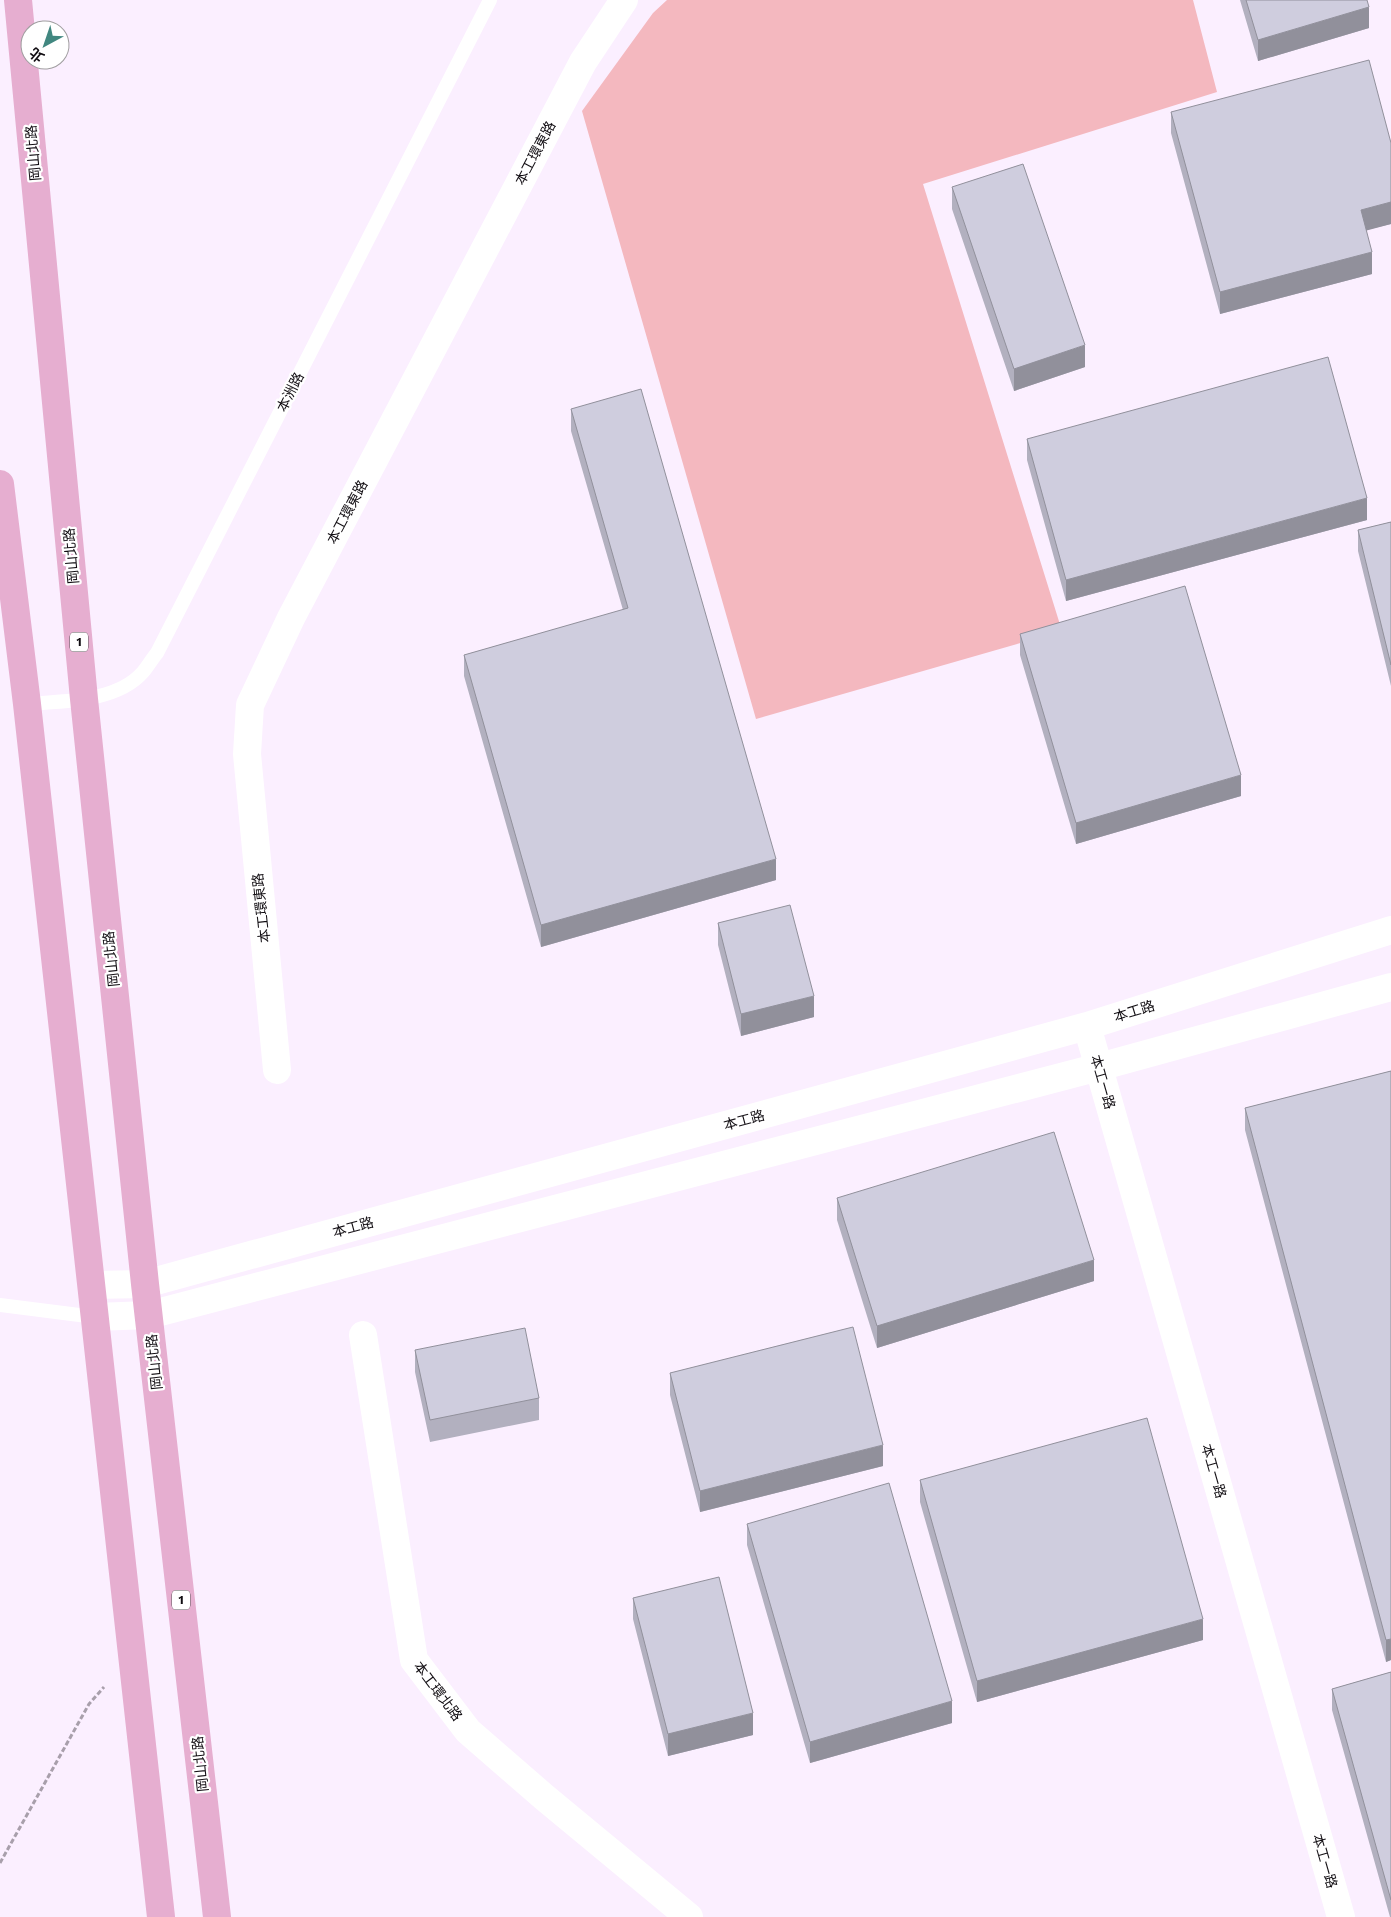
<svg xmlns="http://www.w3.org/2000/svg" width="1391" height="1917" font-family="'Work Sans','Noto Sans TC',sans-serif">
<style>
.green{fill:#f4b8bf}
.lines{fill:none;stroke-linecap:round;stroke-linejoin:round}
.path{stroke:#a89fab;stroke-width:3;stroke-dasharray:5 2.5;stroke-linecap:butt}
.service{stroke:#fff;stroke-width:14}
.minor{stroke:#fff;stroke-width:28}
.primary{stroke:#e6aed0;stroke-width:28}
.wall{fill:#b2b0bf}
.shaded-wall{fill:#91909b}
.building{fill:#cfcdde;stroke:#91909b}
.labels{text-anchor:middle;stroke-width:4.5;stroke-linejoin:round;paint-order:stroke}
.shield{fill:#fff;stroke:#585659;stroke-width:1}
.shield-label{font-size:12px;font-weight:bold;fill:#110d12}
.street-label{font-size:14px;fill:#110d12;stroke:#fff}
</style>
<rect width="100%" height="100%" fill="#fbefff"/>
<path class="green" d="M667,0H1193L1217,92L923,184L1062,631L756,719L582,111L653,13Z"/>
<g class="lines">
<path class="path" d="M0,1863L89,1704L104,1687"/>
<path class="service" d="M27,704C64,701 117,702 143,672C148,666 152,659 157,653L490,0
M0,1305L95,1317"/>
<path class="minor" d="M1087,1026L1341,1917
M277,1070L247,754L250,705L291,618L583,62L624,0
M92,1285L145,1284L1087,1026L1391,930
M95,1317L149,1315L1099,1067L1391,987
M363,1335L414,1660L468,1731L544,1797L689,1917"/>
<path class="primary" d="M18,0L84,699L145,1284L217,1917
M0,484L27,704L161,1917"/>
</g>
<path class="wall" d="M1240,0H1367L1369,28L1258,61Z
M1171,112L1391,143V224L1366,230L1372,274L1220,314L1171,133Z
M952,187L1085,367L1014,391L952,209Z
M571,409L776,880L541,947L464,676V655L623,610L571,431Z
M1027,439L1367,520L1066,601L1027,460Z
M1391,522V686L1358,551V530Z
M1020,634L1241,796L1076,844L1020,655Z
M718,923L814,1017L741,1036L718,945Z
M1391,1071V1660L1386,1662L1245,1130V1108Z
M837,1198L1094,1281L877,1348L837,1220Z
M415,1350L539,1398V1420L430,1442L415,1372Z
M670,1373L883,1466L700,1512L670,1395Z
M920,1480L1203,1640L977,1702L920,1502Z
M747,1524L952,1723L810,1763L747,1545Z
M633,1598L753,1735L668,1756L633,1619Z
M1391,1672V1917H1390L1332,1710V1689Z"/>
<path class="shaded-wall" d="M1369,7V28L1258,61V40Z
M1391,202V224L1361,232V210Z
M1372,252V274L1220,314V292Z
M1085,345V367L1014,391V369Z
M1367,498V520L1066,601V580Z
M1241,775V796L1076,844V823Z
M776,859V880L541,947V925Z
M814,996V1017L741,1036V1014Z
M1094,1260V1281L877,1348V1326Z
M883,1445V1466L700,1512V1491Z
M1203,1619V1640L977,1702V1681Z
M1391,1639V1660L1386,1662V1640Z
M952,1701V1723L810,1763V1742Z
M753,1713V1735L668,1756V1734Z"/>
<path class="building" d="M1246,0H1367L1369,7L1258,40Z
M1369,60L1391,143V202L1361,210L1372,252L1220,292L1171,112Z
M1023,164L1085,345L1014,369L952,187Z
M1328,357L1367,498L1066,580L1027,439Z
M641,389L776,859L541,925L464,655L628,608L571,409Z
M1391,522V665L1358,530Z
M1185,586L1241,775L1076,823L1020,634Z
M790,905L814,996L741,1014L718,923Z
M1391,1071V1639L1386,1640L1245,1108Z
M1054,1132L1094,1260L877,1326L837,1198Z
M853,1327L883,1445L700,1491L670,1373Z
M525,1328L539,1398L430,1420L415,1350Z
M1147,1418L1203,1619L977,1681L920,1480Z
M889,1483L952,1701L810,1742L747,1524Z
M719,1577L753,1713L668,1734L633,1598Z
M1391,1672V1900L1332,1689Z"/>
<g class="labels">
<g class="shield">
<rect x="70" y="632.5" width="18" height="19" rx="4"/>
<rect x="172" y="1590.5" width="18" height="19" rx="4"/>
</g>
<g class="shield-label">
<text x="79" y="646">1</text>
<text x="181" y="1604">1</text>
</g>
<g class="street-label">
<text transform="translate(33 153) rotate(-95)" y="5">岡山北路</text>
<text transform="translate(535 153) rotate(-62)" y="5">本工環東路</text>
<text transform="translate(290 392) rotate(-63)" y="5">本洲路</text>
<text transform="translate(347 512) rotate(-62)" y="5">本工環東路</text>
<text transform="translate(71 556) rotate(-95)" y="5">岡山北路</text>
<text transform="translate(261 908) rotate(-96)" y="5">本工環東路</text>
<text transform="translate(111 959) rotate(-96)" y="5">岡山北路</text>
<text transform="translate(1134 1011) rotate(-17)" y="5">本工路</text>
<text transform="translate(1103 1082) rotate(74)" y="5">本工一路</text>
<text transform="translate(744 1120) rotate(-15)" y="5">本工路</text>
<text transform="translate(353 1227) rotate(-15)" y="5">本工路</text>
<text transform="translate(154 1362) rotate(-96)" y="5">岡山北路</text>
<text transform="translate(1214 1471) rotate(74)" y="5">本工一路</text>
<text transform="translate(438 1691) rotate(53)" y="5">本工環北路</text>
<text transform="translate(200 1764) rotate(-96)" y="5">岡山北路</text>
<text transform="translate(1325 1861) rotate(74)" y="5">本工一路</text>
</g>
</g>
<g transform="translate(45 45) rotate(220)"><circle r="24" fill="#ffffff" stroke="#a09ea0"/>
<path d="M0-4L9 19L0 12L-9 19Z" fill="#418780"/>
<text y="-8" font-size="14" font-weight="bold" text-anchor="middle" fill="#110d12">北</text>
</g>
</svg>
